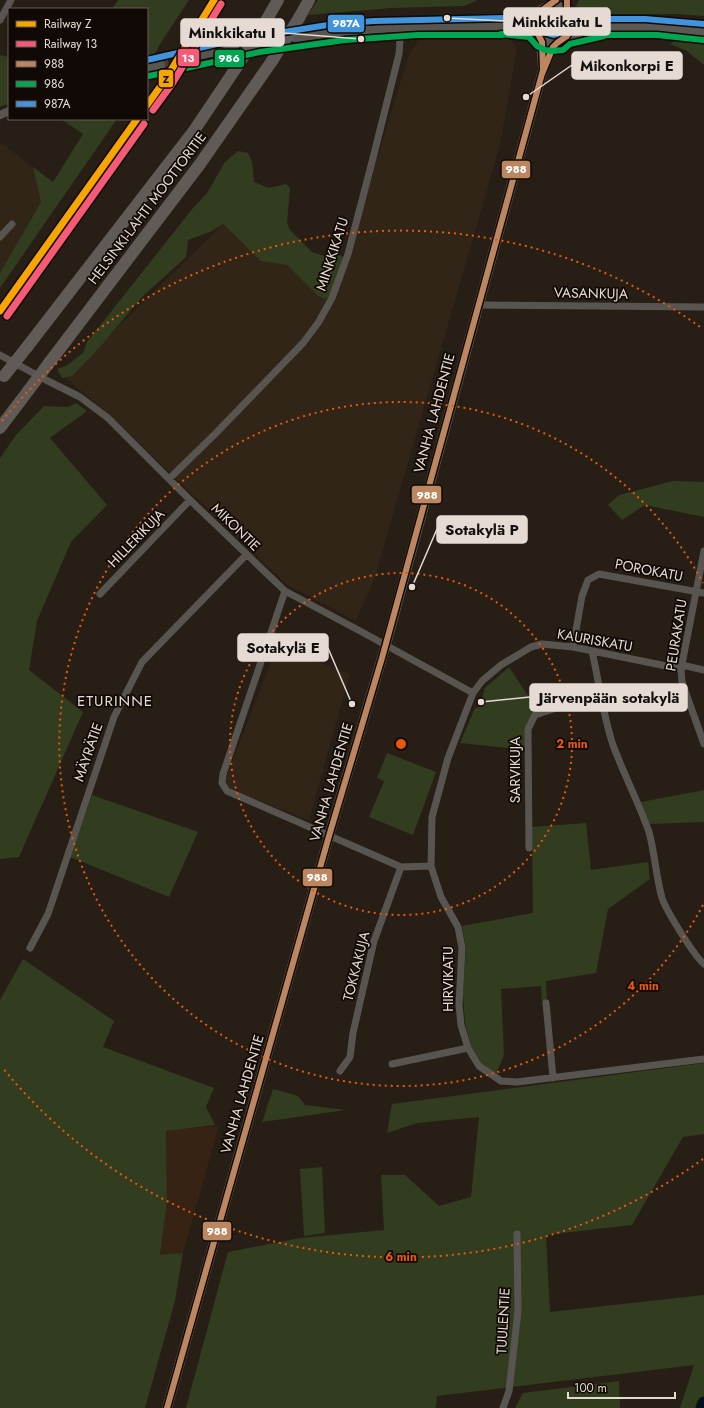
<svg xmlns="http://www.w3.org/2000/svg" width="704" height="1408" font-family="Jost,sans-serif">
<style>
.built{fill:#372313}
.industrial{fill:#312518}
.green{fill:#323d1f}
.lines{fill:none;stroke-linecap:round;stroke-linejoin:round}
.river{stroke:#05121b;stroke-width:13}
.tertiary-tunnel{stroke:#443a32;stroke-width:8;stroke-dasharray:8 4;stroke-linecap:butt}
.minor{stroke:#585551;stroke-width:7}
.tertiary{stroke:#585551;stroke-width:8}
.secondary{stroke:#5c5853;stroke-width:10}
.motorway{stroke:#615b57;stroke-width:12}
.secondary-bridge{stroke:#5c5853;stroke-width:10}
.motorway-bridge{stroke:#615b57;stroke-width:12}
.bus-1-casing{stroke:#100905;stroke-width:9}
.bus-2-casing{stroke:#100905;stroke-width:9}
.bus-3-casing{stroke:#100905;stroke-width:9}
.bus-1{stroke:#bb8660;stroke-width:6}
.bus-2{stroke:#00a651;stroke-width:6}
.bus-3{stroke:#4094de;stroke-width:6}
.rail-1-casing{stroke:#100905;stroke-width:10}
.rail-2-casing{stroke:#100905;stroke-width:10}
.rail-1{stroke:#f7a600;stroke-width:7}
.rail-2{stroke:#f75a77;stroke-width:7}
.ring{fill:none;stroke:#e8590c;stroke-width:2;stroke-dasharray:2 4}
.labels{text-anchor:middle;stroke-width:3.5;stroke-linejoin:round;paint-order:stroke}
.street-label{font-size:14px;fill:#e6dbd2;stroke:#100905}
.neighbourhood-label{font-size:15px;letter-spacing:1px;fill:#e6dbd2;stroke:#100905}
.centre{fill:#e8590c;stroke:#100905;stroke-width:2}
.ring-label{font-size:12px;text-anchor:middle;font-weight:bold;fill:#e8590c;stroke:#100905;stroke-width:3.5;stroke-linejoin:round;paint-order:stroke}
.leader{fill:none;stroke:#e6dbd2;stroke-width:1.5}
.callout-dot{fill:#e6dbd2;stroke:#100905;stroke-width:1.5}
.callout{fill:#e6dbd2;stroke:#e6dbd2;stroke-width:1.5}
.callout-label{font-size:15px;text-anchor:middle;font-weight:bold;fill:#111}
.line-badge{stroke:#100905;stroke-width:1.5}
.badge-label{font-size:11px;text-anchor:middle;font-weight:bold;fill:#fff}
.pale-badge-label{font-size:11px;text-anchor:middle;font-weight:bold;fill:#111}
</style>
<rect width="100%" height="100%" fill="#271e16"/>
<path class="built" d="M219,1126L183,1253L160,1256L167,1202L166,1130Z"/>
<path class="industrial" d="M422,37L509,38L517,48L500,145L375,577L356,621L286,584L115,420L66,378L223,224L261,260L287,265L318,296L325,299L332,298L348,254L409,54Z
M0,142L33,167L41,202L0,273Z
M277,646L350,674L309,820L229,789L225,780Z"/>
<path class="green" d="M118,0H189L160,44L152,60L147,61V9H112Z
M318,0H478L464,6L392,8L308,15Z
M579,0H704V16L676,14H592L576,6Z
M685,34L704,36V65L687,51L670,44Z
M0,55L9,57V104L0,107Z
M61,119H117L0,288V273L41,202L33,167L53,182L83,134Z
M238,151L248,153L252,161L254,182L269,188L286,184L290,188L287,223L290,230L312,252L324,256L337,255L342,256L343,258L329,298L325,299L318,296L287,265L261,261L223,224L210,232L188,240L186,257L141,298L100,347L72,376L62,378L57,369L66,366L83,353L87,342L193,208L207,193L225,162Z
M76,403L87,411L50,438L107,505L71,542L37,621L29,670L83,712L19,857L0,859V458L16,435L44,406L68,407Z
M673,481L704,482V517L645,505L622,520L608,505L619,495Z
M509,667L538,711C523,720 526,735 526,750L460,743L475,708L484,706L486,701L482,697L485,688Z
M387,753L436,772L413,835L369,817L384,781L377,778Z
M704,790V822L650,824L641,802Z
M92,795L198,832L169,897L70,857Z
M586,823L591,870L648,862L650,879L608,909L596,973L546,981L547,1002L542,1003L541,986L501,989L504,1055L496,1074L482,1064L471,1046L465,1023L463,994L466,948L462,926L533,913L532,827Z
M23,959L114,1021L103,1047L214,1088L206,1107L215,1125L166,1131L167,1202L160,1255L183,1253L175,1301L145,1408H0V1000Z
M704,1063V1134L683,1137L632,1225L546,1235L550,1312L704,1295V1408H680L694,1365L437,1396L436,1408H186L228,1252L300,1238L384,1230L381,1175H405L439,1206L471,1197L479,1117L417,1123L387,1133L392,1104Z
M273,1089L298,1096L305,1105L346,1110L262,1122Z
M322,1167L325,1233L304,1236L300,1169Z
M619,1381L620,1408H515L523,1393Z"/>
<g class="lines">
<path class="river" d="M702,1408L704,1403"/>
<path class="tertiary-tunnel" d="M161,65L187,58"/>
<path class="minor" d="M0,20L11,0
M0,237L12,224
M478,305L704,307
M0,355L46,380L80,397L108,418L190,500L285,591L362,632L473,693
M169,479L216,433L303,343L318,323L332,298L348,254L372,162L399,54L401,28
M704,551L681,669L682,682L704,744
M285,591L223,774L222,783L227,791L401,867L431,866
M100,594L190,500
M573,647L582,596L588,580L599,574L704,593
M592,651C599,682 603,715 613,745C624,775 639,803 649,832C655,854 656,877 662,898C666,910 694,956 704,964
M682,665L704,670
M681,669L573,647L542,644L531,647L501,665L482,681L473,693L448,758L432,817L431,866L441,897L458,927L462,948L459,1005L461,1025L468,1048L479,1066L501,1081L517,1082L704,1059
M529,848L528,729L535,715L601,693
M30,948L48,914L114,717L142,662L246,555
M546,1003L553,1078
M392,1064L468,1048
M340,1071L350,1057L353,1033L374,941L401,867
M503,1408L509,1391L518,1311L517,1234"/>
<path class="tertiary" d="M506,26L537,15
M295,38C355,29 415,26 475,26C495,27 517,24 536,31
M257,44L276,41
M187,58L235,48
M147,68L161,65
M0,115L9,111"/>
<path class="secondary" d="M535 24a18 18 0 1 1 36 0a18 18 0 1 1-36 0Z
M572,21C592,30 620,26 642,27C663,27 684,30 704,32
M567,37L600,29
M541,39L543,68
M390,630L543,70L553,46L558,42
M167,1408L329,836L382,658"/>
<path class="motorway" d="M299,18L309,0
M263,26L278,0
M27,347L193,132L236,68
M49,363L200,164L272,61
M0,428L28,391"/>
<path class="secondary-bridge" d="M382,658L390,630"/>
<path class="motorway-bridge" d="M272,61L299,18
M236,68L263,26
M4,376L27,347
M28,391L49,363"/>
<defs>
<path id="bus-1" d="M542,74L553,47L557,43L567,36L570,31L572,23L567,11V0
M167,1408L329,836L382,658L543,70L542,42L535,28V20L541,11L556,0"/>
<path id="bus-2" d="M501,34L529,37L537,46L545,50L553,51L563,50L570,44L604,36
M149,76L260,52L345,40L418,35H502L514,32L538,23L552,14L560,17L568,28L587,33L606,35H657L703,40"/>
<path id="bus-3" d="M147,60L234,40L334,24L374,21L507,18L534,22L541,25L547,33L553,35L557,34L565,29L605,19H645L704,24"/>
</defs>
<use href="#bus-1" class="bus-1-casing"/>
<use href="#bus-2" class="bus-2-casing"/>
<use href="#bus-3" class="bus-3-casing"/>
<use href="#bus-1" class="bus-1"/>
<use href="#bus-2" class="bus-2"/>
<use href="#bus-3" class="bus-3"/>
<defs>
<path id="rail-1" d="M147,105L165,80L214,0
M0,311L137,119"/>
<path id="rail-2" d="M153,110L172,84L221,4
M7,316L144,124"/>
</defs>
<use href="#rail-1" class="rail-1-casing"/>
<use href="#rail-2" class="rail-2-casing"/>
<use href="#rail-1" class="rail-1"/>
<use href="#rail-2" class="rail-2"/>
</g>
<g class="ring">
<circle cx="401" cy="744" r="171"/>
<path d="M703 905A342 342 0 1 1 703 583"/>
<path d="M703 1159A513 513 0 0 1 2 1067M2 421A513 513 0 0 1 703 329"/>
</g>
<g class="labels">
<g class="street-label">
<text transform="translate(147 208) rotate(-53)" y="5">HELSINKI-LAHTI MOOTTORITIE</text>
<text transform="translate(332 254) rotate(-72)" y="5">MINKKIKATU</text>
<text transform="translate(591 293) rotate(1)" y="5">VASANKUJA</text>
<text transform="translate(434 413) rotate(-75)" y="5">VANHA LAHDENTIE</text>
<text transform="translate(236 527) rotate(44)" y="5">MIKONTIE</text>
<text transform="translate(136 538) rotate(-46)" y="5">HILLERIKUJA</text>
<text transform="translate(649 570) rotate(11)" y="5">POROKATU</text>
<text transform="translate(676 635) rotate(-81)" y="5">PEURAKATU</text>
<text transform="translate(595 640) rotate(10)" y="5">KAURISKATU</text>
<text transform="translate(88 752) rotate(-71)" y="5">MÄYRÄTIE</text>
<text transform="translate(515 770) rotate(-90)" y="5">SARVIKUJA</text>
<text transform="translate(331 782) rotate(-74)" y="5">VANHA LAHDENTIE</text>
<text transform="translate(356 966) rotate(-76)" y="5">TOKKAKUJA</text>
<text transform="translate(448 979) rotate(-90)" y="5">HIRVIKATU</text>
<text transform="translate(242 1094) rotate(-74)" y="5">VANHA LAHDENTIE</text>
<text transform="translate(503 1321) rotate(-87)" y="5">TUULENTIE</text>
</g>
<g class="neighbourhood-label">
<text x="115" y="706">ETURINNE</text>
</g>
</g>
<circle cx="401" cy="744" r="6" class="centre"/>
<g class="ring-label">
<text x="572" y="748">2 min</text>
<text x="643" y="990">4 min</text>
<text x="401" y="1261">6 min</text>
</g>
<path class="leader" d="M447 18L504 21M361 39L284 33M526 97L572 65M412 587L437 529M352 704L328 648M481 702L530 697"/>
<g class="callout-dot">
<circle cx="447" cy="18" r="4"/>
<circle cx="361" cy="39" r="4"/>
<circle cx="526" cy="97" r="4"/>
<circle cx="412" cy="587" r="4"/>
<circle cx="352" cy="704" r="4"/>
<circle cx="481" cy="702" r="4"/>
</g>
<g class="callout">
<rect x="504" y="8" width="106" height="27" rx="4"/>
<rect x="181" y="19" width="103" height="27" rx="4"/>
<rect x="572" y="52" width="110" height="27" rx="4"/>
<rect x="437" y="516" width="90" height="27" rx="4"/>
<rect x="238" y="634" width="90" height="27" rx="4"/>
<rect x="530" y="684" width="157" height="27" rx="4"/>
</g>
<g class="callout-label">
<text x="557" y="27">Minkkikatu L</text>
<text x="232" y="38">Minkkikatu I</text>
<text x="627" y="71">Mikonkorpi E</text>
<text x="482" y="535">Sotakylä P</text>
<text x="283" y="653">Sotakylä E</text>
<text x="609" y="703">Järvenpään sotakylä</text>
</g>
<g class="line-badge">
<rect x="327" y="14" width="38" height="19" rx="4" fill="#4094de"/>
<rect x="177" y="48" width="23" height="19" rx="4" fill="#f75a77"/>
<rect x="214" y="49" width="31" height="19" rx="4" fill="#00a651"/>
<rect x="158" y="69" width="16" height="19" rx="4" fill="#f7a600"/>
<rect x="501" y="160" width="30" height="19" rx="4" fill="#bb8660"/>
<rect x="411" y="485" width="31" height="19" rx="4" fill="#bb8660"/>
<rect x="302" y="868" width="31" height="19" rx="4" fill="#bb8660"/>
<rect x="202" y="1221" width="30" height="20" rx="4" fill="#bb8660"/>
</g>
<g class="badge-label">
<text x="346" y="27">987A</text>
<text x="188" y="62">13</text>
<text x="229" y="62">986</text>
<text x="516" y="173">988</text>
<text x="427" y="499">988</text>
<text x="317" y="881">988</text>
<text x="217" y="1235">988</text>
</g>
<g class="pale-badge-label">
<text x="166" y="83">Z</text>
</g>
<rect x="8" y="8" width="140" height="112" fill="#100905" stroke="#665d57"/>
<rect x="16" y="21" width="20" height="6" fill="#f7a600" stroke="#665d57"/>
<text x="44" y="28" font-size="12" fill="#e6dbd2">Railway Z</text>
<rect x="16" y="41" width="20" height="6" fill="#f75a77" stroke="#665d57"/>
<text x="44" y="48" font-size="12" fill="#e6dbd2">Railway 13</text>
<rect x="16" y="61" width="20" height="6" fill="#bb8660" stroke="#665d57"/>
<text x="44" y="68" font-size="12" fill="#e6dbd2">988</text>
<rect x="16" y="81" width="20" height="6" fill="#00a651" stroke="#665d57"/>
<text x="44" y="88" font-size="12" fill="#e6dbd2">986</text>
<rect x="16" y="101" width="20" height="6" fill="#4094de" stroke="#665d57"/>
<text x="44" y="108" font-size="12" fill="#e6dbd2">987A</text>
<path d="M568 1392v6h107v-6" fill="none" stroke="#e6dbd2" stroke-width="2"/>
<text x="574" y="1392" font-size="12" fill="#e6dbd2" stroke="#100905" stroke-width="3" paint-order="stroke">100 m</text>
</svg>
